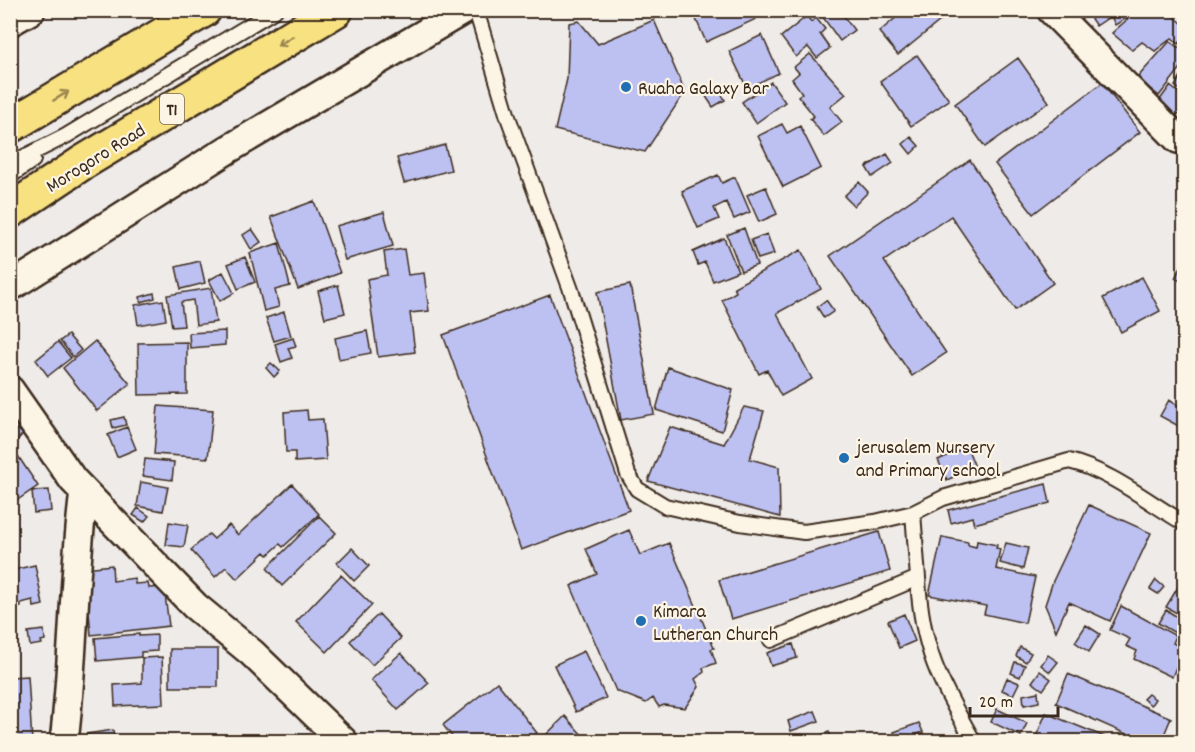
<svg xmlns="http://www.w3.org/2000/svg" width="1195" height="752" font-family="Dekko,sans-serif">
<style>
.building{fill:#bdc1f2;stroke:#3b2a1e;stroke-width:1.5}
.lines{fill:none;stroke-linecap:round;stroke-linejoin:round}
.lane-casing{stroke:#3b2a1e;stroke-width:18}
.street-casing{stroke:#3b2a1e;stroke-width:32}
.highway-casing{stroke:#3b2a1e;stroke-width:38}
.lane{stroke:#fcf5e5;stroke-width:14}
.street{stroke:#fcf5e5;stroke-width:27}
.highway{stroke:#f8e181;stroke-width:33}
.oneway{stroke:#9a8650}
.poi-dot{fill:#1f6fb2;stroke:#fcf5e5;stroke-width:2}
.labels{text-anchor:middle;stroke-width:4.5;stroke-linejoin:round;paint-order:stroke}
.shield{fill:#fcf5e5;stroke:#75675a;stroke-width:1.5}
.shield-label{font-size:18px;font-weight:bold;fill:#3b2a1e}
.poi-label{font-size:20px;fill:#3b2a1e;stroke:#fcf5e5;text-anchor:start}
.street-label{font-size:20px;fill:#3b2a1e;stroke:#fcf5e5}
</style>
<rect width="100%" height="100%" fill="#efebe8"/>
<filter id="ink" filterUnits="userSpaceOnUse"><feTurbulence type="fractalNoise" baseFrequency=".0167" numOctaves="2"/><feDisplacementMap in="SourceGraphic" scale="12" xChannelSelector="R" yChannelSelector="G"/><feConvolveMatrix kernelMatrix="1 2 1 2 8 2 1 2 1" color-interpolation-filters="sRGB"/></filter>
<g filter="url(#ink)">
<path class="building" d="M583,10H598L586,16Z
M692,10H752L756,19L706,42Z
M830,10H839L854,30L840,41L822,16Z
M905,10H950L951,12L898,55L879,32Z
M1097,10H1131L1128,13L1130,16L1115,25L1111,16L1096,26L1089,16Z
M1138,10H1167L1184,25V37L1179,44L1172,38L1155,51L1142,42L1132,50L1112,33Z
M807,16L811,22L816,18L825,29L820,34L830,48L817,58L808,47L796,57L781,37Z
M654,20L685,92L645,152L555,130L567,79L569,23L579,21L598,44Z
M762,35L779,73L747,88L729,51Z
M1170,41L1178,48L1184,42V64L1159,96L1137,78Z
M810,54L846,94L830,107L842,122L824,136L810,119L814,116L798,96L802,93L792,79L799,73L794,67Z
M917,55L949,100L911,126L880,81Z
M1018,58L1049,102L985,147L955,104Z
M1184,71V93L1175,86Z
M771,82L785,102L756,123L742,102Z
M1102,83L1140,132L1033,214L995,164Z
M1170,86L1184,97V111L1172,117L1159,101Z
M718,88L725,100L713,107L705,95Z
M782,124L787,133L800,126L821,168L783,187L758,136Z
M911,137L919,146L911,154L903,144Z
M445,145L451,170L404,183L397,158Z
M887,154L893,163L872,177L866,167Z
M970,160L1053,283L1015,310L951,216L884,261L946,353L912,376L830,256Z
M718,175L722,183L735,177L750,212L734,219L726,202L714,208L719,219L698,228L682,191Z
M859,182L868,192L854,206L844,196Z
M766,187L777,214L759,222L747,195Z
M314,201L340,273L298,289L271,217Z
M384,212L393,246L345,260L336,226Z
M744,228L757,265L741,271L727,235Z
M252,229L261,242L251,249L243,235Z
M767,234L774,254L758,259L751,240Z
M724,238L738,271L713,281L705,262L698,265L693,252Z
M279,243L290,286L275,290L279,307L264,311L250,253Z
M404,249L408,275L424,273L429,311L410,313L415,352L378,357L367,279L387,275L384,252Z
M801,250L821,289L777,313L812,379L781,396L767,370L759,374L722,300L736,292L734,287Z
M245,257L255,282L238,289L228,264Z
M200,261L205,283L181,289L176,267Z
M1184,261V283L1175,278Z
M223,272L234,293L220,301L209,280Z
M1142,277L1160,311L1121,332L1103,298Z
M338,285L345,313L325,318L318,291Z
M630,285L654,414L621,420L597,292Z
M211,288L216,322L196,325L193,300L181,302L184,326L172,327L167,295Z
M154,293L155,298L141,302L140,297Z
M550,295L629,510L521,550L443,335Z
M163,300L166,320L138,325L135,305Z
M826,300L834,311L824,318L817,307Z
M284,312L291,336L274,341L266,318Z
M225,331V345L190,348L189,333Z
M367,331L371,353L339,359L335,338Z
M68,335L81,350L73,357L60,341Z
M293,338L296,346L288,348L292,358L281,362L275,344Z
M95,341L130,384L97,411L63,368Z
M58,342L71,358L48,376L36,360Z
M187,342V394L139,395L138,343Z
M271,363L280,371L274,377L266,368Z
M668,367L733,390L722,431L656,410Z
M1169,400L1184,409V429L1160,416Z
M158,406L213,410L208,458L154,454Z
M744,407L764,411L750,459L779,467L780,517L648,481L670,427L724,444Z
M307,410L308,420L323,419L326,460L295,462V452H286L284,412Z
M124,417L126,425L113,428L111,420Z
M10,423L23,434L10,447Z
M127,427L136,449L117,457L108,435Z
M967,447L975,467L947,480L938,460Z
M18,456L38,486L10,505V461Z
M145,459L174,462L172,480L143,476Z
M141,482L168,487L163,511L137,506Z
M292,484L319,514L283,547L280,544L268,555L265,552L237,579L226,567L215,577L191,550L209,534L214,539L229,525L238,535Z
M1046,484L1050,503L974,524L972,517L951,523L948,510Z
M49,490L51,511L34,513L32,491Z
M1089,505L1151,533L1110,621L1069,602L1056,631L1045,605L1053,581Z
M138,508L149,516L144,522L133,515Z
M319,516L336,533L282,586L267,568Z
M169,522L188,525L184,547L166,545Z
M629,530L640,555L669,543L714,648L711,649L716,663L703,668L704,672L695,679L699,687L685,708L664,705L659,707L653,698L646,703L616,691L571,586L597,574L586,549Z
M879,532L890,571L731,619L719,580Z
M942,537L968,542V545L976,547L977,541L997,545L996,548L1000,549L996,569L1035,577L1025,623L984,614L986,606L929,595Z
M1006,543L1028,548L1023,569L1000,563Z
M352,548L369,566L354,581L337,563Z
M35,565L43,605L34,607L33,600L21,603V607L11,609L10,595L18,594L13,570Z
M112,565L113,581L135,578V584L148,583L149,588L164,587L169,626L91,635L85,568Z
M341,575L372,605L327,652L296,622Z
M1184,577V617L1166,607Z
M1156,580L1164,587L1158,594L1150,589Z
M1121,606L1176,636L1173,643L1184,648L1172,677L1134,659L1137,651L1126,646L1130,639L1110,630Z
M1166,610L1184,621V638L1158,623Z
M379,614L401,638L372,665L350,641Z
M904,614L915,641L899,648L888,621Z
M1086,625L1100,634L1089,652L1075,642Z
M44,630L45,640L41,641L42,644L30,646L28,632Z
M139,634V636L157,635V651L141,652V657L97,661L95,638Z
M10,639H13L11,666H10Z
M793,644L797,658L771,666L767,653Z
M1020,647L1031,653L1026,662L1016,656Z
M170,649H218V687H170Z
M584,651L606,698L576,712L554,665Z
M401,653L429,683L398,710L371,680Z
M1048,655L1058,662L1050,672L1041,665Z
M162,657L164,704L115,706L114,685L142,683V658Z
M1015,662L1025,665L1020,677L1011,673Z
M1040,671L1051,679L1043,690L1032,682Z
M1068,674L1171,718L1161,742H1128L1131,736L1056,703Z
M28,676L32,742H10V677Z
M1007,678L1019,683L1013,695L1002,690Z
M497,682L537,733L527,742H514L512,738L508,742H456L443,725Z
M1038,692L1039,702L1024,705L1023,695Z
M1148,694L1155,699L1151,705L1143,699Z
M997,709L1027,723L1021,736L991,722Z
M815,711L819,721L791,731L788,721Z
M1046,713L1117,742H1034Z
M565,716L584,737L580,742H539Z
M919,723L923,732L897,742L894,732Z
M113,730L115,742H88L87,734Z
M829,732L833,741L803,742Z"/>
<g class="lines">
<defs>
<path id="lane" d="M476,10L508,117L571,290L628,474L637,489L665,506L740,523L804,532L875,522L913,513L943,498L1069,461C1110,471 1148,502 1184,523
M10,164L66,136L275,10
M10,176L33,160
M918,578C921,647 940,683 974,742
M771,640L918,578L913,513"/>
<path id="street" d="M1051,10L1178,139
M10,22L31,10
M10,287L227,150L464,10
M10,390L73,480L195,606L252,653L344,742
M64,742C74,659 73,575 84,492"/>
<path id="highway" d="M10,126L204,10
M10,211L82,163L336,10"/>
</defs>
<use href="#lane" class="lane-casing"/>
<use href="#street" class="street-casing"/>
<use href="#highway" class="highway-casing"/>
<use href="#lane" class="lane"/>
<use href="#street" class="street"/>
<use href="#highway" class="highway"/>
</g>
<defs><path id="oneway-shaft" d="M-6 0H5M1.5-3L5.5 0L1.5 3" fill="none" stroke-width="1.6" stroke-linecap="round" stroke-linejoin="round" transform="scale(1.5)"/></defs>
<g class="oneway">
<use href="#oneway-shaft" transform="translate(285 41) rotate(149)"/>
<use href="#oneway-shaft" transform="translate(61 96) rotate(-31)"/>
</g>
</g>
<g class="poi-dot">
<circle cx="626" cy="87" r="6"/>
<circle cx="844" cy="458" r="6"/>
<circle cx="641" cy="621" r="6"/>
</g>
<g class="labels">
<rect class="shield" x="160" y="94" width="24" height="30" rx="4.5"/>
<g class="shield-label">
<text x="172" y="115">T1</text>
</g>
<g class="poi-label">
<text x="638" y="94">Ruaha Galaxy Bar</text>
<text x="856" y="453">jerusalem Nursery<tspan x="856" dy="23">and Primary school</tspan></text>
<text x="653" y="617">Kimara<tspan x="653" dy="23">Lutheran Church</tspan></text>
</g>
<g class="street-label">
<text transform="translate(95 157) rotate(-32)" y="7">Morogoro Road</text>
</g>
</g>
<rect width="1195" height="752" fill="none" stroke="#fcf5e5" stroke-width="36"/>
<rect x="18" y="18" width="1159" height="716" fill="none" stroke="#3b2a1e" stroke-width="2" filter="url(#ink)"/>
<path d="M970 707v9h88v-9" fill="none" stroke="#3b2a1e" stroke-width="3"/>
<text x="979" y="707" font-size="18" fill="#3b2a1e" stroke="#fcf5e5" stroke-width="4.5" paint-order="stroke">20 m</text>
</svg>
